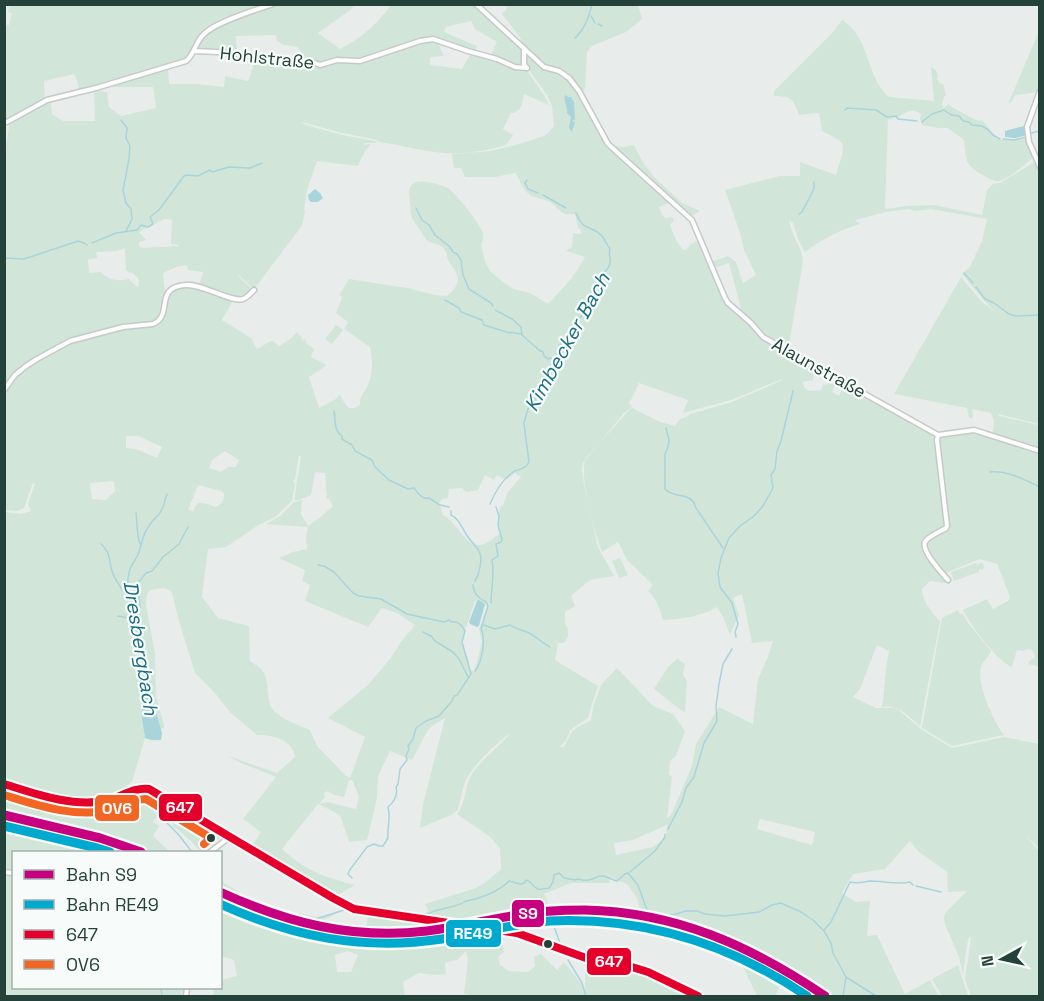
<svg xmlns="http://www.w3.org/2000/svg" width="1044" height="1001" font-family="'Space Grotesk',sans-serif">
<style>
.built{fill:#d6dedb}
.green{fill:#d1e6d8;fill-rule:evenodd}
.water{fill:#a9d4db}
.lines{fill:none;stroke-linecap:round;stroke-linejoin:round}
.stream{stroke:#a9d4db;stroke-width:1.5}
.minor-casing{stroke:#c5cac8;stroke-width:7}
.major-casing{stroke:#c3ccc9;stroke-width:8}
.minor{stroke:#fcfcfc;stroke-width:4}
.major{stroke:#cfd7d5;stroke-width:5}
.bus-1-casing{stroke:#f7fbf9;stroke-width:12}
.bus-2-casing{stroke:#f7fbf9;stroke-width:12}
.bus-1{stroke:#e4002b;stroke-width:8}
.bus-2{stroke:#f26522;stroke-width:8}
.rail-1-casing{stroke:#f7fbf9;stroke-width:14}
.rail-2-casing{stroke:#f7fbf9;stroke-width:14}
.rail-1{stroke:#c7007f;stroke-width:9}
.rail-2{stroke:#00a9ce;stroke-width:9}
.bus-dot{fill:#24423a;stroke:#f7fbf9;stroke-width:2}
.labels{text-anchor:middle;stroke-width:4.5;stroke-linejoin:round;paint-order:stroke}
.street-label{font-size:18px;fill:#24423a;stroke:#f7fbf9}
.water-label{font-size:20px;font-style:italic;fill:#1c6f80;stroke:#f7fbf9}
.line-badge{stroke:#f7fbf9;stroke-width:2}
.badge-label{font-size:16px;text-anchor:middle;font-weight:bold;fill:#fff}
</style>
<rect width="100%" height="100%" fill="#e8edeb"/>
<path class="built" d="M4,813L65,826L114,841L143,852H127L113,847L5,818Z
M220,889L245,901L288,917L345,931H394L429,929L514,911L550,907L617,908L683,920L747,945L788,964L831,996H815L783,974L743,953L712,940L676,929L618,919L554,916L520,919L428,935L369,937L335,934L301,927L259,914L221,897Z"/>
<path class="green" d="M9,5H270L205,30L198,38L191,55L182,62L151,69L79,91L77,80L74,74L44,81L45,101H51L52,114L63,121H95L94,90L107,92L109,107L121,116L156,108L153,87H105L168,69L169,84H197L224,87L225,76L248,81L257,55L302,59V53L297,47L284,45L277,41L276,35L236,36L237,53L217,50H195L200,39L211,30L276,5H355L349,11L318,33L340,49C362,38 377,24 391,5H474L545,70L560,74L564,71L546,68L540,63L525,48L519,36L502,14L507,8L504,5H638L642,19L626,32L592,46L587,52L585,89L582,94C589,106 603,141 616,146C622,148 628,146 634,145L642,161L654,177L682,203L700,211L691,216L671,202L659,207L662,215L666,218L672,217L674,220L670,225L676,240L683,250H686L691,244L699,240L724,298L728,303L763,338L814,367L813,380L803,382L804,387L809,391L821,390L823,384L827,385L829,381L835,385L832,392L839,396L844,385L937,436L939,439L941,437L975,432L1039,453V667L1029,664L1028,662L1034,658L1035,656L1032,650L1027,649L1024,651L1017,650L1012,667C996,660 971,626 963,610L987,599L992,608L993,609L1008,601L1010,597L997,564L980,559L943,574L948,581L944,583L930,581L922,589C922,601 931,610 938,620L939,619L940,622L920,726C908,716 899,704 882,707C885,688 885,670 889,651L877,645L860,689L853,697L876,708H894L899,710L921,729L952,748L1004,737L1039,744V848L1026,836L1037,849H1039V996H971L965,980L971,937H969L967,945L963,975L959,957L945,924L944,917L946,912L967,891L948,892L947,872L918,851L910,841L885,869L853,874L842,893L856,902L870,901L867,936L877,935L905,994L930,980L939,996H831L788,964L747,945L683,920L641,912L637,898L627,884L611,878L609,883H571L544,894L550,907L514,911L463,922L421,915L429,911L425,904L476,888L486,882L501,869L500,848L490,837L457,814C466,804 464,786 472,774C482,758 500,747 511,732C495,745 478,760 467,778C462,787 461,800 458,810L451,815L420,828L423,804L445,718L432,726L428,730L412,760L390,751L378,776L377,798L367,840L349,842L340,815L318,804L282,849C306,871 324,877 355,885L334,897L251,847L261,832L243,819L276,777L239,762L228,756L277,773L295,757C293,740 272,734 257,735L230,712L214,692L195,673L178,618L172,593L169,590L163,588L150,590L147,594L146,604L155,654L156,696L164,725V729L163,728L161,729L153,701L152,687L149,684L145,687L146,697L142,705V719L145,738L132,782L127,785L126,790L128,794C146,796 149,801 157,817L153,822L159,826L153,836L168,850L166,852H143L114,841L65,826L5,813V512L21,514L31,511L28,504L35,484L33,483L24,508L17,511L5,510L4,389L5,391L8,389L4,385V161L10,119L5,120L4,24L9,25L12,13L8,12ZM471,21L475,29L497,42L490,57C502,59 514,69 526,66L547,95L552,106L554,126L548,133L544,136L516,145L490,151L452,154L454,168H461L465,177H495L515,173C520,178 520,184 525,190C531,199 541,197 550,202C555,205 560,212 565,214C568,215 572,214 575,214L578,228L581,230V234L573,233L572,247L566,251L585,257C576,275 562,289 548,304L530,293L514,289L504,283L490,271L485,261L481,244C484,239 484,236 482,231C480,224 454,191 448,188C439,184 411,174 409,191C409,195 411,215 412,218C414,223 418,226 420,230C422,233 424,238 428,241C433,244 440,243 444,249C447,252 447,258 449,262C449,262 454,269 454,269C462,281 456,288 447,296L435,295L407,288L349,279L339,295L341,296L342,298L336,313L348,322L344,329L370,347C373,361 373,374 367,387C363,394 359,397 360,405L354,408H349L344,402L340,394L336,399L319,408L309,377L327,365L311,357L314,349L306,343V340L304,339L302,342V338L297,332L290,339L279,346L273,341H271L257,349L251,338L222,320L232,302L237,303L243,301C217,301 190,271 167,295L164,316L162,315L165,294L163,273L176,267L187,265L188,270L203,272L199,285L236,298C243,298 246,296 251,292V288L238,276L237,274L254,289L298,231L302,225L305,212L304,210L307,190L317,161L358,166L365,151L370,146V144L364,145L363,144L366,143H377L376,141C351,137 326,132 302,123V122L338,132L377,140L379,142C401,145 424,152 445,153C465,154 486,151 506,145L513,135L503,129L511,113H514L519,110L522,104L524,94L549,105L544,95L526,69L517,68L497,60L471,53L462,69L430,65V57L444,56L439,45L440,41L475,53L477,46L444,32L446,27ZM166,219L172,220L171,244L179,245L178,246L143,248L139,246V242L146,240L139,232L162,220ZM125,248L126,270L128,272L133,273L139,280L138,288L129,279C119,282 108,280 101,272L89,273L88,260L97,258L96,252L117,251ZM782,379V380L732,402L690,414L688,416C681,418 678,420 675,426L660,422L632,408L629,410L586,458C578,474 595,534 602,552L618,542L627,560L653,585L648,591C656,598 660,609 663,620C681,619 700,617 717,607L725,621L730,635L739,615L733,598L742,594L752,643L773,641L767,659L758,679L753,724L719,707L696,744L692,766L671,815L667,818L672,777L669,774L670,761L676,756L685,731L673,714L653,706L617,668L601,685L594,704L591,720C585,724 577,726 573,731C568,736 567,744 562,748L560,746L566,741L570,730L588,718L592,704L598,686L555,660L558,643H564L568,637V629L565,624V612L575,606L571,596L590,580L614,576L598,547L584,485L582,470L583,463L624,413L632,407L629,403L631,400L639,383L688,400L683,413L731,400ZM138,436L162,447L157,458L136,449L126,448V436ZM225,451L239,460L236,467H228L221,472L209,468L212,460ZM299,456H301C300,471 295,485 295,500H299L311,495L315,472L325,473L327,499H329L333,506C325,513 318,520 308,526L301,514L302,500L294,502L280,516L266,524L308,527L306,537L307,549L293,552L279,558L305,570L302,581L310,585L305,601L368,627L382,608L397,613L415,625L400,643L397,649L389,660L368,685L328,718L365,737L350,778L345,775L317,746L310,730C298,725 284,720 275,712C264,701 271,681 262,670C259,666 254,664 250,661L249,626L218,618L202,597L208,549L226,547L257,526L275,517L292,501L295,484L293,481L295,479ZM515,473L521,477L508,492L503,505L500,507L498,521L501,533C495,536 487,545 480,545C464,546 457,521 443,515L441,508L438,504L442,499L448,498L449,489L462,488L466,492L478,490L485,475L494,480L497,475L506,480ZM114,481L115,491L106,500L92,499L90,483ZM198,485L221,491L224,494C224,501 222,504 215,507L209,504L198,503L193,511L188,510ZM475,601H478L486,604L487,608L479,629L482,641L479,655L474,671L470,670L468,658L461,642ZM349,780H352L359,796L356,809L327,802L319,804L325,797L324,793L328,791L334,795L344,797ZM760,819L815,832L812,845L757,829ZM667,825L666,837L653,847L616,855L614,843L633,840Z
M842,20C871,38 865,76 889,97L934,101L931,67L936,70L938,76L937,79L939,83L943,84L946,95L944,97L942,104L943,108L949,104L950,106L976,120L983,121L999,140H1015L1027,138L1034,157C1024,165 1012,177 999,181C993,183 971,169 968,163C965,157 965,147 964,140L948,128H939L922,125L920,120L921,114C910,107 907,113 898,117C896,118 890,119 888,120L885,209L907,206L934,205L982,215L987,190L993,184L1000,183L1036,161L1040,171L1039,424L998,414L999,416L1039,425V448L993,433L994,421L991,413L972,409L973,418H969L967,408L894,394L961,277L982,302L997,313L988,305L962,274L970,267L982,241L987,219L931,209L916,211L908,209L886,212L855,220L860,224C840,230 822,239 805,252L798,239L793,223L789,220C791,235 802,247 803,261L789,345L777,339H768L761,333L741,312V309L729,263L714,268L711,262L728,256L736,262L743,283L756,275L744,250L740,233L725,190L780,176H800V162L836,175L842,155L843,145L839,140L822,131L819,113L799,115C794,99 790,96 774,96V91L833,32Z
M1039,31V90L1032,93L1015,95L1011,103L1009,102Z
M336,325L343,330L332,344L325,339Z
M620,558L628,575L619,578L612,561Z
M976,563L978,566L979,563H983L984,568L982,570L979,569V572L954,581L951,572Z
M958,610L960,614H963L968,623L991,651C989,657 983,661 981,667C976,684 994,722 1004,735L952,746L922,728L942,618Z
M678,658L679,660L685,664L683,675L686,679L687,682L685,712L681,710L654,689L668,667Z
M182,811L221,834L220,838L202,852L180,831L172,826Z
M4,818L113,847L127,852H14L13,872L5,871Z
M4,874H13L14,988H183L182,996H5Z
M220,878L225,884L236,890L245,901L221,889Z
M221,897C267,919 318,936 370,937C390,938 411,938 430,935C440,933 451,929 461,929C468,930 473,933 478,936L480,931L490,933L489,937L502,939L504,952L498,957L500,965L509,971L528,972L535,966L534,957L541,954L557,970L564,962L585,989V973L588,961L601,957L611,964L651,976L693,996H477L464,994L468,959L466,951L457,960L445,963L446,974L435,975L419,973L403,982L405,996H213L214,988H220L221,980L237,976L234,960L221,956ZM348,951L358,955L351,972H337L335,955Z
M299,913L316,917L337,914L312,924L288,917Z
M368,914L418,922L415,931H366Z
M739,952L785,976L775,996H757L741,963Z
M958,965L968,996H942L932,979Z"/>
<path class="water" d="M565,95L568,97H571L574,102L575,119L572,121L575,122L572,132L569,128L571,117L567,113C568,107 563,100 565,95Z
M1024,126L1026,134L1024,136L1015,138L1005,137V131Z
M315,189L320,193L323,198L318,202H311L309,200L308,195Z
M479,600L485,604L479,626L477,627L470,624L469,622L477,601Z
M149,684L152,686L153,701L162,733L161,740C155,740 151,741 145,738L142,719V705L146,697L145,687Z"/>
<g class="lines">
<path class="stream" d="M591,16L595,23
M598,24L602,26
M575,38C585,29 589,17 592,4
M845,110L847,108L876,110L887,117L896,116L898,119L917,121
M121,120L127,128L126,138L130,146L129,159L123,190L126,203L131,209L132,219L126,231
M922,122L932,114L944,110L951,115L959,116L963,121L969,122L972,125L982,126L987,129L993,135L1000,139
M1031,133L1040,131
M1003,139L1014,140L1027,137
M527,180L525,183L528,189L538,193
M543,195L566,208
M416,208L422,220L429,225L435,235L450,247L453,252L457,254L461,260L463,275L469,289L491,303L493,306
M799,214L802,212L814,189V182
M92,243L116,233L137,230L141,225L148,227L153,224L150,217L159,210L184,176L187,175L198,176L210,170L212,172L229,167L250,168L262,163
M4,258L24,259L78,241L84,243L87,245
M964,273L973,283
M976,287L985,299L994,303L1009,314L1016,316L1040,315
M445,300L459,308L461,312L482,320L484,325L510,333L512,332L514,333L522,334
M495,310L512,319L521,327L522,335L539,350L543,352L544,356L548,359L551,358L553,361
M334,411C336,419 333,430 342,436V439L352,445L355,451L372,460L375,467L389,480L408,489L414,488C418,493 422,500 429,498L440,505L449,507
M666,428L669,440L668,447L665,454V489C675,500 691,490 696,508L723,548
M990,472C1007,470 1025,480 1040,487
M490,504C495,492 502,480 513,472C520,468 525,470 529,462L524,423L528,409L538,395L543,382L549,373V369L555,360L560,345L585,311L588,299L600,276C604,274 610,267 610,262C611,257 608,255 610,249C607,245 605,240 602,236C591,224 584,233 576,213
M451,511V515C459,519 461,526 466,534C474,547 484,549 480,567C479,573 478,576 475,581
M136,513C137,521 137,537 140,544
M101,544C110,551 109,561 112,571C114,578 124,593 128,597
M318,565L324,566L334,572L353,593L359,596L381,599L407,614L444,622L449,620L451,622C457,621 462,625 465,631L462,642L471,674L457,695L454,696L452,701L439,716L426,721L416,728L413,739L408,746L409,749L406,756L407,760L400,769L398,784L396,787C398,795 394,802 388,807C391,817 387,828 388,838L383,846H379L374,844L367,847L349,871L348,874L352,878
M473,585C474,594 478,598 486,602L488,606L481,629C486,639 482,663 475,671
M491,603C491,588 495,574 492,560L498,556L496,544L501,542L502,540L498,525L499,516L496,507
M138,612L140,608L138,583L146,573L152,571L163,557L179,544L188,527
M118,616L128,618L135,636
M484,625L495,629L510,625C516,629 522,630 529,633C537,637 542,643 550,647
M423,632L431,636L435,641L453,652L459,659L468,677
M736,637L735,632L738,624L732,603L720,587L718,573L721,558L729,538L740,526L754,516L763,506L773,488L771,475L775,469L777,451L781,441L793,391
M149,686L150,683L146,674L148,671L144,661L146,656L136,635L138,631V613C129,605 126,584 129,573C130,565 137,559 139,552C142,543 143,533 149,526C152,520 158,517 161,511C164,507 165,499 167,494
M4,799L12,796L24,805L33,806L38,811L48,812L69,808L87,810L93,813L107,811L134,798L141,797L146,798L153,804L157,813L178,834L192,852
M668,829L682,802L686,788L694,777L704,743L717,721L716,706L719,684L723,664L732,649
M630,872L655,851L665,837V834
M220,885L226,890L233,891C242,901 235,913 252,921C258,924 267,925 275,926C308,933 342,940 376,943C384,944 395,946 404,943C412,941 417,930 420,922
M916,886L941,892
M422,918C434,907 453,910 466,901C479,899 500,891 509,881L520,884L524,883L526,880C532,881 532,887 538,889C540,890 546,888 549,888L553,882L554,875L559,873L564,878L575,880L578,879C593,883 593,876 602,876C607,876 611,880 617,881L625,874L628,873L638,885L647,910L659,914L672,915L686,911H697L705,914L725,916L759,912L772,905L781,903L801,912L813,920L824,931L831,943L833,953L846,977L876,996
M551,918L561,946
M291,919L302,917L316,919L347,909
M824,930L831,922L850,882C857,884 863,882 870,881C883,881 897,885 910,882L913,885
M568,960L582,983L586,996
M161,988L162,996
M843,996L846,977"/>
<defs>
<path id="minor" d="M476,4L544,67L559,71L569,78L579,91L608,144L692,220L725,298L728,303L751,323L763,337L938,435L974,430L1040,451
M194,51L217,52L315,63L320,65L337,60L360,61L420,41L433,39L468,51L497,59L515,67L527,68L524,65V48
M1040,91L1027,127L1029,142L1040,167
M4,122H7L47,100L96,88L186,61C195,54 195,42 204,34C216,22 255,10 273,4
M4,390L15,375L26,366L37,359L70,341L123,327L153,324C174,315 153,288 185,285C202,283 231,303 243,299C248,297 251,293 254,290
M938,435L937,440L947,526L946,528C940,532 928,536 925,542C921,551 942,573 948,580
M210,852L230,837
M4,872L14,873
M186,996L187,988"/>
<path id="major" d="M4,784C37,794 70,807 105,801C120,798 132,785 149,789L333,898L354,909L517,933L586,958L619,963L648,972L698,996"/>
</defs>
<use href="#minor" class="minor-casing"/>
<use href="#major" class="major-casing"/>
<use href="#minor" class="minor"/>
<use href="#major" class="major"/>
<defs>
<path id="bus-1" d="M4,784C36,794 71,807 105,801C121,798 132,787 149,789L333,898L354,909L517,933L586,958L619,963L648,972L698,996"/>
<path id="bus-2" d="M4,795C37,805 71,817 106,811C120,809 131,799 146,799L211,838L204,844"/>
</defs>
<use href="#bus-1" class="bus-1-casing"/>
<use href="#bus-2" class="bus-2-casing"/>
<use href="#bus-1" class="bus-1"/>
<use href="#bus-2" class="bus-2"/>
<defs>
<path id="rail-1" d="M4,815L100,838L141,852
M220,892C288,923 353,940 427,931C458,927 487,920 517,915C539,911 562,910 585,910C676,912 751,946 825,996"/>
<path id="rail-2" d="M4,826L97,848L110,852
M220,904C293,937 363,951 442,939C478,934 513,923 550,921C643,917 730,944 807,996"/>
</defs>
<use href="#rail-1" class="rail-1-casing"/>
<use href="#rail-2" class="rail-2-casing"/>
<use href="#rail-1" class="rail-1"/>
<use href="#rail-2" class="rail-2"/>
</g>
<g class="bus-dot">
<circle cx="211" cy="838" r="5"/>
<circle cx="548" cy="944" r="5"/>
</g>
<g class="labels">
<g class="street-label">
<text transform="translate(267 58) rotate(6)" y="6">Hohlstraße</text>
<text transform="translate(819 368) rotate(29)" y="6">Alaunstraße</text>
</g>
<g class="water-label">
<text transform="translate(567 342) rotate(-61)" y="7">Kimbecker Bach</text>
<text transform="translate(141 648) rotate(81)" y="7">Dresbergbach</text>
</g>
</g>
<g class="line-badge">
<rect x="158" y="793" width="45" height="29" rx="6" fill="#e4002b"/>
<rect x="94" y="794" width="46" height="28" rx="6" fill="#f26522"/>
<rect x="511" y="899" width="34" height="29" rx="6" fill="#c7007f"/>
<rect x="445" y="919" width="57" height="29" rx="6" fill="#00a9ce"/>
<rect x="586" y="947" width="46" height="29" rx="6" fill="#e4002b"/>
</g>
<g class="badge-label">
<text x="180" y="813">647</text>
<text x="117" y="814">OV6</text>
<text x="528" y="919">S9</text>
<text x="473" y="939">RE49</text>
<text x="609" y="967">647</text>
</g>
<rect width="1044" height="1001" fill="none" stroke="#24423a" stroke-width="12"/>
<rect x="12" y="851" width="210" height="138" fill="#f7fbf9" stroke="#a3b1ad" stroke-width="1.5"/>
<rect x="24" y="870" width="30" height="9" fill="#c7007f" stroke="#a3b1ad" stroke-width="1.5"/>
<text x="66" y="881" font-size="18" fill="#24423a">Bahn S9</text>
<rect x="24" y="900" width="30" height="9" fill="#00a9ce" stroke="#a3b1ad" stroke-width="1.5"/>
<text x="66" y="911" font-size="18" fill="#24423a">Bahn RE49</text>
<rect x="24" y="930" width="30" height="9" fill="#e4002b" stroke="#a3b1ad" stroke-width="1.5"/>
<text x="66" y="941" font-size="18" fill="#24423a">647</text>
<rect x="24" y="960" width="30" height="9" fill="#f26522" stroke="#a3b1ad" stroke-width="1.5"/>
<text x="66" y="971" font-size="18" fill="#24423a">OV6</text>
<g transform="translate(1002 959) rotate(262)" stroke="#f7fbf9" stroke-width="4.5" paint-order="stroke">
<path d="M0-4.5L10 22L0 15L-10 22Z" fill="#24423a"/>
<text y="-9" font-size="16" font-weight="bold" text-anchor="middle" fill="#24423a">N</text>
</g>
</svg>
